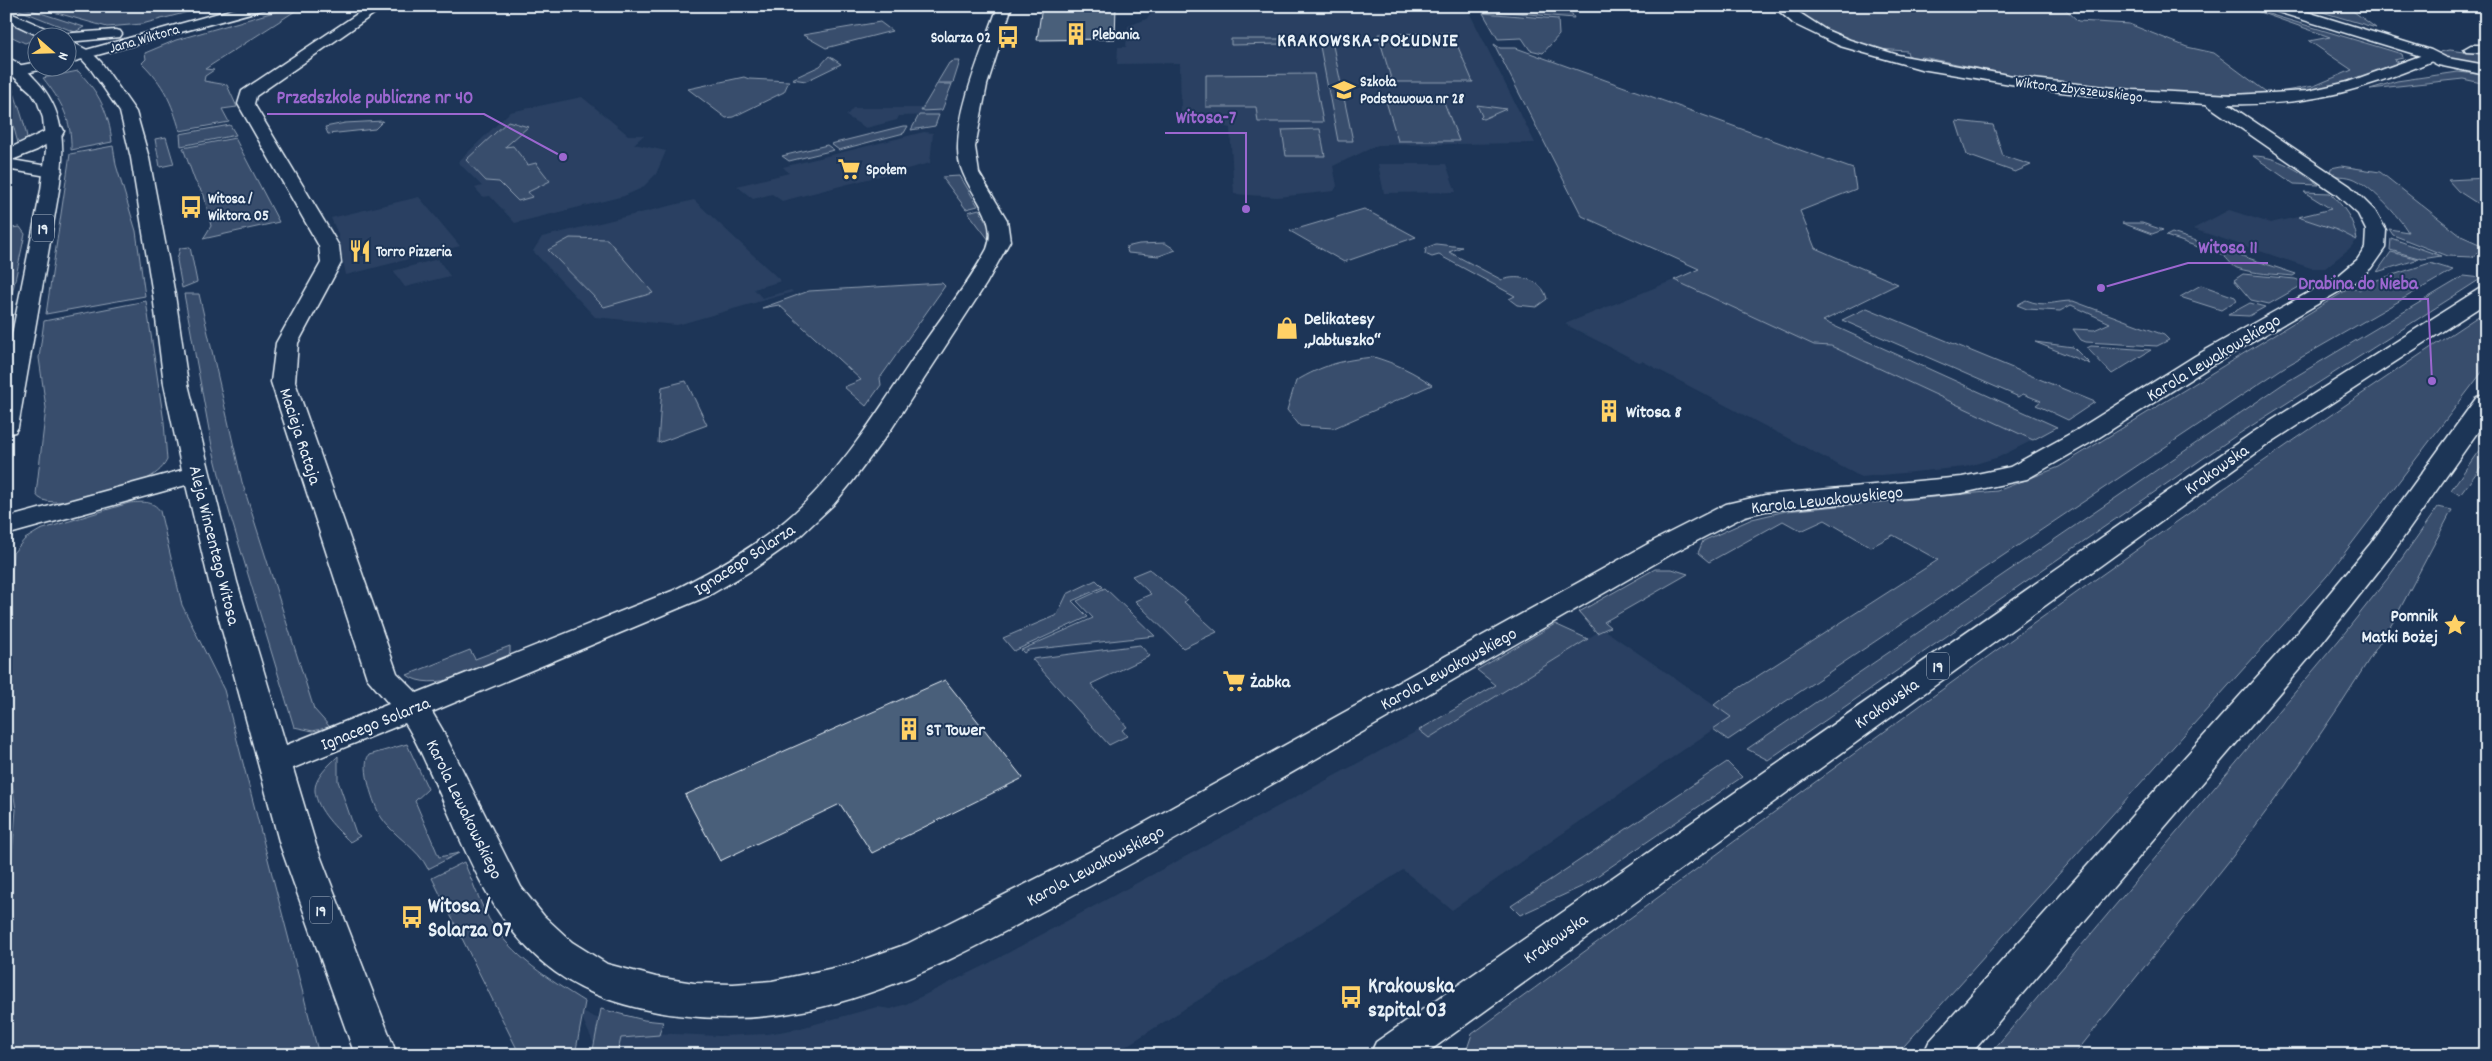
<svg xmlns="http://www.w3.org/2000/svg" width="2492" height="1061" font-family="Dekko,sans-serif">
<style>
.built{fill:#2a4162}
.green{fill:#374d6c;stroke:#909fb2}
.building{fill:#495e7a;stroke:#e8f1f8}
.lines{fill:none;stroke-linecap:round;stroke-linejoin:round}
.minor-casing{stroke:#e8f1f8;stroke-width:3}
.tertiary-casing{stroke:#e8f1f8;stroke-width:3}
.primary-casing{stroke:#e8f1f8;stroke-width:3}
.minor{fill:#1d3557;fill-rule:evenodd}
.tertiary{fill:#1d3557;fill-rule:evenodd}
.primary{fill:#1d3557;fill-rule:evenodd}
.labels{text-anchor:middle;stroke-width:4;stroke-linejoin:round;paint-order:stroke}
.far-poi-label{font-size:15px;font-weight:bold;fill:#e8f1f8;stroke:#1d3557;text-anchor:start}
.far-street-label{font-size:15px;fill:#e8f1f8;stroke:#1d3557}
.shield{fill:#1d3557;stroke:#abb9c8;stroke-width:1}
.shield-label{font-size:16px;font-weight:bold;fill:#e8f1f8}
.poi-label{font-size:18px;font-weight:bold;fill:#e8f1f8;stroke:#1d3557;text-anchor:start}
.street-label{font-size:18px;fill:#e8f1f8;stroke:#1d3557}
.far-district-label{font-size:19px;font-weight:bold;letter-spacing:1px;fill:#e8f1f8;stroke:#1d3557}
.near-poi-label{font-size:21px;font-weight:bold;fill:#e8f1f8;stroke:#1d3557;text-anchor:start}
.leader{fill:none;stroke:#9c67d0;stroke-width:2}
.callout-dot{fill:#9c67d0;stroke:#1d3557;stroke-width:2}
.callout-label{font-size:19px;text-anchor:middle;font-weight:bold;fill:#9c67d0;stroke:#1d3557;stroke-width:4;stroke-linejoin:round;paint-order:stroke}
</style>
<rect width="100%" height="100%" fill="#1d3557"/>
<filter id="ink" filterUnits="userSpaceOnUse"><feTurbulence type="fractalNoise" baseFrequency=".02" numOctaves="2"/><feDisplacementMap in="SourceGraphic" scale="10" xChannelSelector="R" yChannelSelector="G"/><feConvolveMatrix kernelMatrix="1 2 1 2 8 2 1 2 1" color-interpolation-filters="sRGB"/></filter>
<g filter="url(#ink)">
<path class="built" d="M904,6H979L977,12L902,13Z
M1157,6H1453L1455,9L1470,14L1535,143L1378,145L1333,166L1337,186L1334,191L1277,197L1234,194L1230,128L1181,116L1180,63L1117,64L1118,47H1126L1128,26L1147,19Z
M582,97L628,135H644L634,144L666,151L656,174L642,188L624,196L515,223L490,196L483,197L475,188L482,186L458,162L510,112Z
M853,108H941L939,115L899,116L897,120L866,128L846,116Z
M924,132L933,133L930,163L782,201L772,194L753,199L737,186L789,173L783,167Z
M1378,164H1446L1456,192L1384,193Z
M419,197L460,246L346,275L338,234L331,218Z
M694,200L781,281L754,289L762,298L791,290L793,292L677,325L595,317L533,251L542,237Z
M2229,210L2270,223L2298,217L2337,230L2357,240L2349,249L2325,268H2311L2193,229Z
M438,259L450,276L405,287L393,271Z
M1674,280L1814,345L1831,346L2033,440L1999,457L1965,467L1861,477L1642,361L1639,362L1565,324Z
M1603,629L1731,717L1452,910L1403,870L1112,1055H599L579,1011L602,1020L652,1033L719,1036L767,1034L797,1029L877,1007L891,1009L906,1004L982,967L1419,730L1429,738Z"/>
<path class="green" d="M9,6H19L84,27L75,32Z
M100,6H211L142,24L107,27L50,11L69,7L86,10Z
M295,6H303L205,69L214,70L205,76L204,81L227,85L237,107L222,109L229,122L180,131C171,101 164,85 142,63L146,59L145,53L176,40Z
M1485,6H1568L1574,18L1483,10L1481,7Z
M1788,6H2062L2078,21L2129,24L2187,47L2214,53L2269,94C2208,93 2151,94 2091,87C2034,81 1978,68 1922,57L1916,59L1908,55L1907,51L1876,49L1859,43L1821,28Z
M2242,6L2402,54L2403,58L2394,60L2401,63C2361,75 2321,95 2279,92L2314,86L2352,70L2309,41L2330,37Z
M2302,6H2346L2376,28Z
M1483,13L1558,19L1559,35L1543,53L1530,50L1522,38L1498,39Z
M6,22L41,37L25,43L6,34Z
M880,22L892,31L826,48L803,35Z
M1452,33L1473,82H1392L1378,34Z
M1231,39H1281L1282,44L1231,45Z
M1319,41H1332L1353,141H1338Z
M1494,44L1500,48H1516L1853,169L1856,189L1800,211L1815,248L1898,284L1823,321L2057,427L2033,440L1831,346L1814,345L1674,280L1699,269L1582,216Z
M2450,50L2486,55V67L2455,62L2439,54L2440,52Z
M829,56L841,64L806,81L792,79L820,66Z
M954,61H960L953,83H937L949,63Z
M78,71C99,92 109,113 112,142L71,150C72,119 61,101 43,78Z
M2458,72L2486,75V84L2463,79L2370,89L2397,81Z
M1314,74L1323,122H1258L1256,107H1206V75Z
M744,77L749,79L789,81L784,92L733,117L726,118L688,89Z
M937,84H952L942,110L921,111Z
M6,86H12C17,103 24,119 27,137L19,147L11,117L6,110Z
M1442,97L1459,141H1398L1385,98Z
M1477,105L1506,109L1483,119L1480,118L1482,116Z
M919,115H939L935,126L911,130Z
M383,121L375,129L328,134L325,127L345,123Z
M508,121L528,127L505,147L513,146L528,165L536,163L550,181L528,192L532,197L518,201L499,182L486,181L466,160Z
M1956,121L1993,125L2003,156L2031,165L2015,172L1967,155Z
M230,125L236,135L181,146L180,134Z
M903,126H908L904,133L839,150L831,144Z
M1320,129L1325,156H1286L1282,130Z
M166,137L174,164L160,167L155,139Z
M235,138L279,222L203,239L211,226L204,195L195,181L183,148Z
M827,145L834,150L789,161L782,156Z
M113,146L116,165L136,231L145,296L46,314L70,154Z
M2253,156C2278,156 2299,171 2319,185L2294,184Z
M2341,166L2380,172L2461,236L2486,247L2473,257L2447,256L2393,235L2389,229L2408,232C2399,216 2368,183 2352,178C2343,175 2338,178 2330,173L2331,168Z
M960,176L978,206L966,209L942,177Z
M2486,178V209L2458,191L2448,180Z
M2304,192L2330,193C2344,207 2354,219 2357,240L2337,230L2298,217L2331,209Z
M979,209L991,230L989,240L968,212Z
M1364,209L1416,237L1344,262L1290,231Z
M2122,223H2142L2163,230L2152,234Z
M20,227L25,234L6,322V252L11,228Z
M2172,233L2215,247L2207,250L2166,236Z
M570,238L607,239L653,293L604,307L548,250Z
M2391,238L2441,256L2422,259L2390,250Z
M1165,243L1176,250L1159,256L1128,253L1126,247L1139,244Z
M1436,244L1462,247L1449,252L1502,280C1518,274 1543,279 1547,299L1536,307L1517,305L1509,299L1515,296L1439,255L1432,257L1425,254L1426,248Z
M190,247L197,282L182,288L177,260L180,248Z
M2224,250L2296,274L2293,276C2275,274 2254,274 2237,268C2230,265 2227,256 2219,253Z
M2391,252L2419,259L2377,272Z
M2430,263L2453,270L2283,368L1728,740L1713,729L1731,717L1714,705L1719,701L1938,560L1893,535L1871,547L1825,520L1801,531L1783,521L1709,562L1698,553L1703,541L1752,519L1786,511L1997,491L2059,467L2350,288L2359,290L2371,282Z
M2243,274L2295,279L2306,283L2269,304L2251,300L2234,280Z
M2464,276L2482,278L2234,437L1768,760L1747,749L2283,384Z
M942,283L945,286L880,378L881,385L866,406L844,387L861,380L779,305L762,308L809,291Z
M2201,285L2235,297L2237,300L2221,310L2180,297Z
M184,294H199L242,482L314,709L330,727L313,731L294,727L225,498L212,446Z
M2026,300C2046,308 2053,301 2073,301L2164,335L2169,340L2157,346L2086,342L2081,340L2073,329L2094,330L2110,323L2071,305L2060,311L2027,309L2017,305Z
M146,301L164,422L167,460C162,470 154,475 145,480C125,486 46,516 36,494L46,408L39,358L44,321Z
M2250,303L2265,307L2249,316L2228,315Z
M1867,308L2095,402L2068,420L2036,405L2041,401L2023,394L2019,397L1842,320Z
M2486,311V367L2327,576L1896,1055H1465L1472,1034C1807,789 2139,539 2486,311Z
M2035,342L2073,347L2090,364Z
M2091,346L2151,350L2112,374L2087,348Z
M1374,357C1396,364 1413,371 1432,385L1334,428L1300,426L1287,410L1296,381C1323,365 1342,360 1374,357Z
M686,381L707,425L658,443L662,387Z
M2486,444V460L2460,495L2451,490L2482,446Z
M129,503C141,502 153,500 160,511L182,605L224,690L319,1055H6V920L16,810L6,743V638L13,553L25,539L40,530Z
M2438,507L2452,510L2393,622L2340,705L2285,786L2233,856L2074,1055H1989L2339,640L2388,578Z
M1149,569L1187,600L1184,602L1217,632L1183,648L1135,601L1151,594L1132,576Z
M1655,569H1672L1688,574L1604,622L1610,627L1597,633L1579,612Z
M1096,580L1103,587L1072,601L1088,617L1014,651L1003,638L1057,615L1067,594Z
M1105,588L1155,636L1028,650L1024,653L1021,650L1093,618L1077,601Z
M1555,624L1588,639L1429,738L1419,730L1496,685L1477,670Z
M1140,645L1150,656L1091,684L1127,727L1122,730L1127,736L1109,745L1032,659Z
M510,646V653L507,657C485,671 430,693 407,675L470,650L475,659Z
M407,744L428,789L415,801L439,857L459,853L428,869C418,848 394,837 381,817C374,806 360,765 369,755Z
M338,756V781L356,833L360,836L350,842C337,829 317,811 315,791C314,778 330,764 338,756Z
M1727,762L1742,777L1581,887L1520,915L1511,906Z
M464,862C472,880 479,901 489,919C511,956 550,980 585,1002L575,1055H520L432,878Z
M601,1009L644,1020L663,1022L659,1035L621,1038L617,1055H592Z"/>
<path class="building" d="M1042,6H1116L1115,39L1037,40Z
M945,680L1023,778L872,853L840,804L720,861L685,795Z"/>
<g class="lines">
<defs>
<path id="minor" d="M369,6H385L256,96L254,104L339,246L341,263L298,343L295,382L397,673L417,693L672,591C714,570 757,546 793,514C844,468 879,409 917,353C940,318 967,286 987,249C1001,212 958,188 958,150C957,107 984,47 998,6H1012L987,85L975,147L979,173L1007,220L1010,241L986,284L892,428L852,482L833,505L798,538L754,569L708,596L432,712L442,729L521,887L544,916L572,942L607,964L656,977L694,983L733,984L772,981L848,965L907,944L1119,837L1655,540L1726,504L1765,495L1962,477L2010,467L2077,430L2195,356L2338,276L2357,260L2365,248L2366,230L2358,214L2336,194L2206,104L2133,100L2052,91L1921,69L1840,46L1794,24L1773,6H1789L1826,30L1850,40L1898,55L2024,78L2133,90L2233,95L2308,91L2348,82L2420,56L2422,52H2432L2434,58L2432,61C2360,91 2307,106 2228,104L2350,186L2375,211L2386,230L2385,248L2371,268L2352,284L2211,366L2095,440L2027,479L1962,493L1765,511L1745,516L1675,552C1559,619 1442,686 1326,753C1248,798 1170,843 1090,886C1000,933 910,989 808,1010C730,1026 622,1020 555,972C489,925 463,842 430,772C422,755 415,738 405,723L276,775L264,772L259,763L264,754L389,704L367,678L271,382L276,343L321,263L319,246L238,104L242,91Z
M56,126L62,127L64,131L62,135L37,150L12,160L59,168L62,172L59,176L53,177L6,169V150Z"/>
<path id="tertiary" d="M244,6H267L265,9L68,63V55Z
M2266,6H2288L2431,50L2447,58L2486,65V75L2438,65L2421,56L2268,9Z
M115,30L120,31L122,34L120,37L68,42V38H53L60,34Z
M2471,45H2486V53L2466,52L2464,49Z
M38,62V68H45L43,69L6,78V68Z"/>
<path id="primary" d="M6,11L61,35L63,38H43L6,20Z
M68,40L91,52L101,62L136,112L149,158L175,295L188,384L237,582L316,845L397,1055H355L280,845L209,582L186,485L6,535V518L182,470L164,384L153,295L131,158L120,112L90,68L81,58L68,50Z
M6,58C17,60 27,70 34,78C66,110 65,147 59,190L18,427L15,432L6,434V364L41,190L46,150L43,118L38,103L31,92L6,70Z
M2486,287V303L2270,443L1424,1055H1370L1376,1042L2252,433L2479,289Z
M2486,395V420L2391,555L2321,644L1970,1055H1923L1929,1042L2299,630L2371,543L2477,397Z"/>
</defs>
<use href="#minor" class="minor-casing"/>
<use href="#tertiary" class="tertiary-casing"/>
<use href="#primary" class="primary-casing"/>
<use href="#minor" class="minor"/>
<use href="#tertiary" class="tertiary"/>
<use href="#primary" class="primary"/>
</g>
</g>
<defs>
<symbol id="building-bare" viewBox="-9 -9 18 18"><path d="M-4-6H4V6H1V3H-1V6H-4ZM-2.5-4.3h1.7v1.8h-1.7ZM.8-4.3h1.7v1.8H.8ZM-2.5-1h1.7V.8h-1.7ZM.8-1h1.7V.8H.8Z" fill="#ffd166" stroke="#1d3557" stroke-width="2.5" paint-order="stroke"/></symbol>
<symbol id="bus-bare" viewBox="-9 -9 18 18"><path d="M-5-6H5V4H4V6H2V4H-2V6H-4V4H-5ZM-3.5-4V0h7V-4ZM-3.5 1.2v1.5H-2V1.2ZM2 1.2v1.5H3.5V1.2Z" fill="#ffd166" stroke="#1d3557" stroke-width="2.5" paint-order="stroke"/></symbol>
<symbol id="school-bare" viewBox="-9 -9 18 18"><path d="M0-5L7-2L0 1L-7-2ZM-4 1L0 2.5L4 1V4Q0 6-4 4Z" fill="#ffd166" stroke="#1d3557" stroke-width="2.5" paint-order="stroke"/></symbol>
<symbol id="supermarket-bare" viewBox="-9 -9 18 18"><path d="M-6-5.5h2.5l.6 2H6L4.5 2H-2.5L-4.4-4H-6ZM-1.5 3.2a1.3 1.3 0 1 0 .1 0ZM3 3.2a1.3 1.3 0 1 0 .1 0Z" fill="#ffd166" stroke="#1d3557" stroke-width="2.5" paint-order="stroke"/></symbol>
<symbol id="restaurant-bare" viewBox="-9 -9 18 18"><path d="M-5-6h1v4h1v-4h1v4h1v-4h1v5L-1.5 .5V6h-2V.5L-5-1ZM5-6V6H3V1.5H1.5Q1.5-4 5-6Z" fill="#ffd166" stroke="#1d3557" stroke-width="2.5" paint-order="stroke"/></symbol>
<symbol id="shop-bare" viewBox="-9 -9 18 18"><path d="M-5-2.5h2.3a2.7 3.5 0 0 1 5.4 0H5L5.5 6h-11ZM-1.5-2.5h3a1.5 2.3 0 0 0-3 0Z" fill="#ffd166" stroke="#1d3557" stroke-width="2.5" paint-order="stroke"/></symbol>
<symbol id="sight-bare" viewBox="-9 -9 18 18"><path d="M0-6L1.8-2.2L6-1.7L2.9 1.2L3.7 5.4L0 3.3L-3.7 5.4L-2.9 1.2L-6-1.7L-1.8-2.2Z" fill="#ffd166" stroke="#1d3557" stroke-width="2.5" paint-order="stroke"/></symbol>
</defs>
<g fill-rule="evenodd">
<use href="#building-bare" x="1060" y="18" width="32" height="32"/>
<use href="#bus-bare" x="992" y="21" width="32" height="32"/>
<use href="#school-bare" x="1328" y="74" width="32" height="32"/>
<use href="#supermarket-bare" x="833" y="153" width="32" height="32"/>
<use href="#bus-bare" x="175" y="191" width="32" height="32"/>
<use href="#restaurant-bare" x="344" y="235" width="32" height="32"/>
<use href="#shop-bare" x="1271" y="312" width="32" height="32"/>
<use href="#building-bare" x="1593" y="395" width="32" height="32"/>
<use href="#sight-bare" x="2439" y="609" width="32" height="32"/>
<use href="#supermarket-bare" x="1218" y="665" width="32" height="32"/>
<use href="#building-bare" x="893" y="713" width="32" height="32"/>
<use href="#bus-bare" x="396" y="901" width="32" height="32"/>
<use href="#bus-bare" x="1335" y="981" width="32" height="32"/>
</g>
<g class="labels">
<g class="far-poi-label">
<text x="1092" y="39">Plebania</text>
<text x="991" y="42" text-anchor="end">Solarza 02</text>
<text x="1360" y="86">Szkoła<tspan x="1360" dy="17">Podstawowa nr 28</tspan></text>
<text x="866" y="174">Społem</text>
<text x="208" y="203">Witosa /<tspan x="208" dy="17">Wiktora 05</tspan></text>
<text x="376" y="256">Torro Pizzeria</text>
</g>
<g class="far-street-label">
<text transform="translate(144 38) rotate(-16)" y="5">Jana Wiktora</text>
<text transform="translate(2079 89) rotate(7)" y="5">Wiktora Zbyszewskiego</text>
</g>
<g class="shield">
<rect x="32" y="214.5" width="22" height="27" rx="4"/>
<rect x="1927" y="652.5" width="22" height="27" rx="4"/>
<rect x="310" y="896.5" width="22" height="27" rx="4"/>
</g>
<g class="shield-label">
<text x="43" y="234">19</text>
<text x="1938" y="672">19</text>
<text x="321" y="916">19</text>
</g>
<g class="poi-label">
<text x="1304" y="324">Delikatesy<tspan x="1304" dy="21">„Jabłuszko“</tspan></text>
<text x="1626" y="417">Witosa 8</text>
<text x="2438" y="621" text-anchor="end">Pomnik<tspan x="2438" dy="21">Matki Bożej</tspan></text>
<text x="1250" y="687">Żabka</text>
<text x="926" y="735">ST Tower</text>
</g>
<g class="street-label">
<text transform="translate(2213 357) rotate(-31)" y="6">Karola Lewakowskiego</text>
<text transform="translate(301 436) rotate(72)" y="6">Macieja Rataja</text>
<text transform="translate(2216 469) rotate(-35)" y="6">Krakowska</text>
<text transform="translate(1827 499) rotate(-6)" y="6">Karola Lewakowskiego</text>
<text transform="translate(215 545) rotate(76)" y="6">Aleja Wincentego Witosa</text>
<text transform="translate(744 559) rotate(-33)" y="6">Ignacego Solarza</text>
<text transform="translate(1448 668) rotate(-29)" y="6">Karola Lewakowskiego</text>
<text transform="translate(1886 703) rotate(-35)" y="6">Krakowska</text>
<text transform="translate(375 723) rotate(-22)" y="6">Ignacego Solarza</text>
<text transform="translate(465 809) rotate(64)" y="6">Karola Lewakowskiego</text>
<text transform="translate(1095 865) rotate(-28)" y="6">Karola Lewakowskiego</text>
<text transform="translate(1555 938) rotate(-35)" y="6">Krakowska</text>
</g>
<g class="far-district-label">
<text x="1368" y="46">KRAKOWSKA-POŁUDNIE</text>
</g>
<g class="near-poi-label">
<text x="428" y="912">Witosa /<tspan x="428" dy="24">Solarza 07</tspan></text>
<text x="1368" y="992">Krakowska<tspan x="1368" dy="24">szpital 03</tspan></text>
</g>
</g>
<path class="leader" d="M563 157L484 114H267M1246 209L1246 133H1165M2101 288L2188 263H2268M2432 381L2428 299H2288"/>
<g class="callout-dot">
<circle cx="563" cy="157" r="5"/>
<circle cx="1246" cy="209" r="5"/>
<circle cx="2101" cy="288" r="5"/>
<circle cx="2432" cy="381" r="5"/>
</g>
<g class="callout-label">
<text x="375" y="103">Przedszkole publiczne nr 40</text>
<text x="1206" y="123">Witosa-7</text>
<text x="2228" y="253">Witosa 11</text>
<text x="2358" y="289">Drabina do Nieba</text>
</g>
<rect width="2492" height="1061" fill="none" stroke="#1d3557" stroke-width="25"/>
<rect x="12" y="12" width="2467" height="1036" fill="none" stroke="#e8f1f8" stroke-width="2" filter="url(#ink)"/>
<g transform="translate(52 52) rotate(110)"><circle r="24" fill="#1d3557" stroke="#6e8097"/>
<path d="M0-4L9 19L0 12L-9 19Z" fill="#ffd166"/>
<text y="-8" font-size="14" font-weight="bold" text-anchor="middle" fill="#e8f1f8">N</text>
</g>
</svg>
